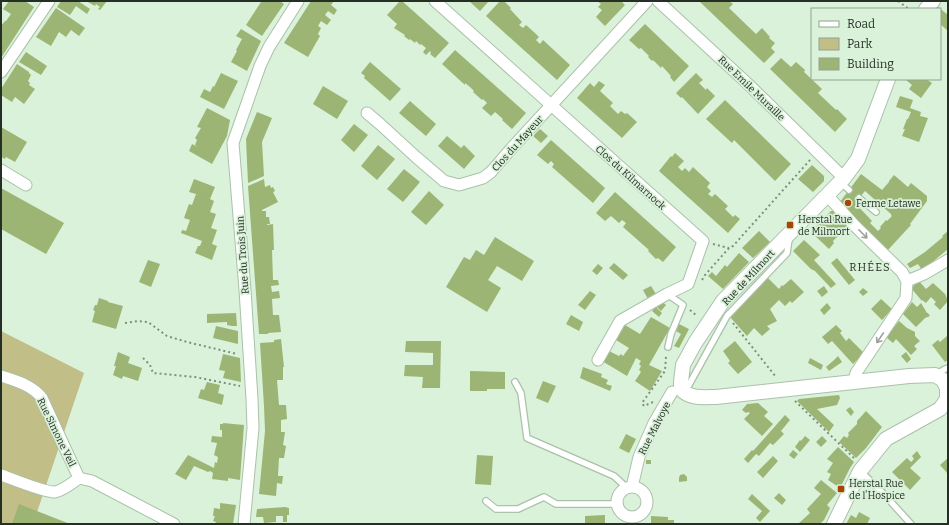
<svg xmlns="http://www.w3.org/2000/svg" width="949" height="525" font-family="Bitter,serif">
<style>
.green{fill:#c1be87}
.building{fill:#9cb574;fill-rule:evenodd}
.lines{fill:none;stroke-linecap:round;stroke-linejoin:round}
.service-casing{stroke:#aac1aa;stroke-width:8}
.minor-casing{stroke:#aac1aa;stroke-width:13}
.tertiary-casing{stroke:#aac1aa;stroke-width:16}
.path{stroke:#7f8f7f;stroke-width:2;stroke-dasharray:2 3;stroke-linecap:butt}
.service{stroke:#fff;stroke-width:5.5}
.minor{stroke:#fff;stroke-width:11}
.tertiary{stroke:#fff;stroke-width:14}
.oneway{stroke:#9da19d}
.poi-dot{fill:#a74600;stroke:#daf1da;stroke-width:1.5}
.labels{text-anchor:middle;stroke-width:3.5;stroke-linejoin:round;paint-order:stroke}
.street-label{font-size:10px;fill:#262f26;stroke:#daf1da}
.poi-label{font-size:10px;fill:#262f26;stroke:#daf1da;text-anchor:start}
.neighbourhood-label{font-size:11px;letter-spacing:1px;fill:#262f26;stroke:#daf1da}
</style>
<rect width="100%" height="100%" fill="#daf1da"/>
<path class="green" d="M1,331L84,373L33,524H1Z"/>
<path class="building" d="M9,1H25L34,7L1,58V26L5,21H6L11,14L3,9Z
M61,1H78L90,9L87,14L76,6L70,15L57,7Z
M86,1H107L100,10L98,9L100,7L96,4L95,6Z
M260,1H280L284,4L262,36L246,25L261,2Z
M311,1H334L331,5L337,10L334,15L328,11L325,15L331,20L327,25L321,21L318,26L321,28L318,34L320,36L308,57L284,43Z
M400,1H402L449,43L435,58L430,54L431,53L430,51L426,55L423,52L426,48L421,44L420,45L416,41L415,43L410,39L409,40L404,36L405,35L394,28L397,24L387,15Z
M469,1H489L480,11Z
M500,1L501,2L502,1H504L511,8L510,9L522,22L519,25L523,28L526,25L535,33L539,37L536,40L540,44L543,40L570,65L557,80L486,16Z
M597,1H621L625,5L605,26L596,17L602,10L598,7L601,4Z
M700,1H729L733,4L729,8L756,34L762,28L770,37L769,38L775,43L771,48L775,52L764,63L700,2Z
M937,6L948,15V31L940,24V9H935Z
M56,8L85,28L79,36L71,30L66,37L59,32L51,46L36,37Z
M645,24L689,66L674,82L670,77L671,76L662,66L661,68L653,60L652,61L648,57L649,56L641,48L639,49L629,40Z
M241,29L261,41L247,71L231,62L237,51L236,50L242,39L236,36Z
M455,50L526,113L512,129L502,120L503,119L495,112L491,116L482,108L487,103L483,99L482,100L473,92L474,91L470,87L465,83V85L442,64Z
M26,52L47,66L41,75L19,62Z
M781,58L791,67L796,62L805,70L804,72L822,89L818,93L836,110L837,109L847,119L835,132L770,69Z
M370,62L401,89L390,101L364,78L365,76L361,73Z
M17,64L29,72V73L31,75L28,81L30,83L29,85L35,89L24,104L15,97L12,102L1,95V89Z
M221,73L238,81L224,109L200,97L204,89L210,92L213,86L214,87Z
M696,73L703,80L699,83L706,90L707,88L715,96L698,114L682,97L681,98L676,93Z
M905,79H926L932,83L921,98L909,89L912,85Z
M599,81L605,85L600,91L613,103L610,106L618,114L621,111L625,114L627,113L637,122L622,138L577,98L590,83L594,87Z
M323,86L348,101L337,119L313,104Z
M900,96L913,100L910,108L921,112L920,116L928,118L919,142L902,136L905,129H903L907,119H908L911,112L896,107Z
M725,100L791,164L775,181L734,140L732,143L706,119Z
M410,101L436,124L426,136L399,113Z
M207,108L230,120L227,136L212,164L189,151L192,144L198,147L195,145L197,140L195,138L201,128L197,127Z
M257,112L272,118L262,142L264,176L248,183L246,139Z
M354,124L368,135L354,152L341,140Z
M1,127L27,142L15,162L6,157L5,159L1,157Z
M540,129L548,136L541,143L533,136Z
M447,136L461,148L464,145L475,156L464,169L438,146Z
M551,140L605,188L593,203L552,167L554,164L551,161L548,164L537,155Z
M378,145L395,159L377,180L361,166Z
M675,153L684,161L678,167L682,171L685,168L689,172L693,167L710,183L707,187L711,191L708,194L712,197L715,194L728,206L725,209L733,217L735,215L740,219L728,233L659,171L671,156L672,157Z
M812,165L824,176V181L813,192L798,179Z
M404,169L420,182L403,202L387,189Z
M861,174L882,190L889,182V181L894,175L908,187L911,183L927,196V201L910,224L911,225L887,251L867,232L840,202ZM865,191L891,214V215L892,216L887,221L886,220L880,227L881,228L878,231L870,223L872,221L855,203Z
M194,179L215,187L210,199L214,201L210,212L216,214L211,228L217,230L212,244L217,246L212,260L195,253L198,246H200L202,241L181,233L182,230L186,231L190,220L184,218L189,204L192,205L196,194L189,192Z
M264,179L265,187L270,185L271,188L273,187L275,191L273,192L278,202L262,210V211H266V217H269L270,224H267V225L273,224L274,250H272L273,280H278L279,285L271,286L272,292L279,291L280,298L272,299L273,315H279L281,332L268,333V334H259L248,186Z
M1,188L64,223L46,254L1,229Z
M429,191L444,205L426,225L411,212Z
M615,192L676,247L663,262L658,258L656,259L648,251L649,250L623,227L626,223L622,220L619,223L611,216L605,221L596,213Z
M831,211H835L849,225L833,241L834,243L829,249L811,232Z
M759,231L770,242L753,258L742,248Z
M948,231V249L924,269L922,270L918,264L910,268L907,264L925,252L943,237L942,236Z
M495,237L534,261L522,281L497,266L488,280L501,288L487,312L446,287L464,257L470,260L476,250L484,255Z
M804,240L820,255L814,260L836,284L831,288L815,271L811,269L793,251Z
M739,253L749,262L723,289L708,276L712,272L716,276L725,265L727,267Z
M837,258L855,280L849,285L831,263Z
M148,260L160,264L151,287L139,282Z
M614,263L628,275L623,280L609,268Z
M598,264L603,268L597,275L592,271Z
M768,278L779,289L782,285L783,286L791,279L804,292L792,303L790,301L785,306L779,300L770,309L777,321L767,326L770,329L762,336L754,328L747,336L730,317Z
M919,281L926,289L933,283L945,294L948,301L940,310L934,304L936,302L931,297L926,303L922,300V301L911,288Z
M651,286L656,294L648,299L643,290Z
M824,286L828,292L822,297L817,291Z
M863,288L868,292L863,296L859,292Z
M590,291L596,295L585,310L578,305Z
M99,298L108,301V302L123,306L116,329L92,322L95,311L93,310L95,305H97Z
M881,299L892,309L882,320L871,309Z
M662,302L666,305L661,311L657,307Z
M912,302L917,307L921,303L927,313H928L930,316L925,318L916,327L903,314Z
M827,303L831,308L824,315L820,310Z
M656,307L662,313L659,317L652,311Z
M236,313L237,326H232L227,325V322L207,323V314Z
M571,315L583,322L579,331L566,324Z
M651,317L670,328L649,365L662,371L650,391L635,381L641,372L639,370L641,366L639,364L641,361L636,358L627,376L602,361L609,351L619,356L621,354L623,356L629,348L616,340L625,325L640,334Z
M899,321L907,328L915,332V336L920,341L914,346L917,349L911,355L896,339L893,343L886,337Z
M679,324L689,329L679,348L674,346L681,334L676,331Z
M836,325L842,331L840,333L846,341L849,338L864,353L853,364L832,341L828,344L822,337Z
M216,326L238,331V344L213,338Z
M947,336L948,338V360L945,362L932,345L938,340L940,342Z
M281,339L284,367H283V380H277L279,405H286L287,419L281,420V432H285L283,445L286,446L284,458H279L278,476H283L282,484L277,483L276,496L259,494L265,431L264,406L260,343L274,342V340Z
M406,341H441L440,388H422L423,377L404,376L405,365H433V353L405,352Z
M735,341L752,362L738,374L728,363L730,361L723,351Z
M118,352L130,357L128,363L142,368L138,381L123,376L122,379L113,375L116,366H114Z
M906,352L911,359L907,363L901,356Z
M223,354L240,358L241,382L223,378L225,371L219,370Z
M838,356L842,362L829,371L826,367L833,361Z
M810,358L823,365L821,370L808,363Z
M583,367L602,374L601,377L608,380L606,384L612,386L610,391L589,382L580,378Z
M470,371L505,372V389H487V391H470Z
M543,381L556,386L548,403L536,398Z
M207,382L220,385L218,393L224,395L222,405L198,398L201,389L204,390Z
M839,395L840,398L837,405L817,409L834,425L829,432L797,401L799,399Z
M758,403L768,412L764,416L773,424L762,436L744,419L750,413L748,412L746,413L742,410L747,404Z
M850,407L854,412L851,416L846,410Z
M866,411L882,427L866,448L856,458L839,442L844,436L847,438L849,435L848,433L857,424V421Z
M785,415L790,420L781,431L784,434L773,445L770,443L759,456L756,454L748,463L744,459L752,450L753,451Z
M223,423L244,425L240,480L228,478V481L212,479L213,473L210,471L208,472L194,466L186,480L175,474L188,455L214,468L215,462L217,463L218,457L214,455L217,443L211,442L212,436L222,437V430H220V424H223Z
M626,434L636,439L629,453L619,448Z
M805,436L810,440L800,452L795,447L800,440L801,441Z
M822,436L827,441L821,447L816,442Z
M838,447L854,462L850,468L840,488L828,480L831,474L827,472L833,463L827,459Z
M793,450L798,454L794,459L789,455Z
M917,451L921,457L910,468L921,478L910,490L892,472L907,458L911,462L914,459L912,456Z
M477,455L493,456L491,485L475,484Z
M773,456L778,461L763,478L757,472Z
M948,458V474L940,465Z
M646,460H651V464H646Z
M684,474L687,477V481L679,482V478L680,475Z
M821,480L837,493L827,505L830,508L824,520L820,524H798L810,513L807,509L821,494L814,488Z
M779,493L786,500L782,505L774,498Z
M752,494L770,511L760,522L756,518L762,511L748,499Z
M220,503L236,505L233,524H215L216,522L213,521L215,516H213L214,508L220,509Z
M19,504L70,524H12Z
M285,507L289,508V515H287V522H283V516H276V522L264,523L263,517H256L257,509Z
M859,512L870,518L867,524H846L851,515L856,518Z
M605,515V524H585V516Z
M651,516L668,517V520H674V524H651Z"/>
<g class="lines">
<defs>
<path id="service" d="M840,182L849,190
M859,198L876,212
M667,294L683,305L671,334L668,347
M937,374L945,369L948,368
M515,382L521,393L527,438L614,476L627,488
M685,392L727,316L787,253L789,239
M860,471L881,491L911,524
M486,501L496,509H518L544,497L556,504H617"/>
<path id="minor" d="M435,1L703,241L688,284L667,294L620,321L598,360
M658,1L748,84L844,178
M1,72L49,1
M367,113L380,124L416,157L444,181L459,185L483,178L491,172L510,150L647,1
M1,170L26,185
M827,195L854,225L902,272L907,281L906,298L856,373L854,382
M907,281L924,274L948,260
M1,376C16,381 32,385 42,398L64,446L79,478L92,481L174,524
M1,475C12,479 46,493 55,492C64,490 72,483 79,478
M632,487L639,457L654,423L672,392
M617 502a15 15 0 1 1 30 0a15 15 0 1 1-30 0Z
M244,524L253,428L252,399L245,290L233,143L260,66L269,47L298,1"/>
<path id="tertiary" d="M926,9L933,1
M834,524L860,471L886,439L940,409L947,399V388L943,380L935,375L909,376L716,397C704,397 689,399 681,389V382L683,365L695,343L723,301L844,178L858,159L888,79"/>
</defs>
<use href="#service" class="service-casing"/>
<use href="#minor" class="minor-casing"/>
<use href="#tertiary" class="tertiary-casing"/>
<path class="path" d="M898,1L909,9
M713,244L729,248
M702,280L705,275L729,248L733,246L810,160
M690,310L697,316
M125,323L138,321L148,322L167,336L187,342L237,354
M733,323L776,377
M143,358L150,365L153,373L195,377L240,386
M795,401L855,459
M653,402L644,406L642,403L665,371L666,356"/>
<use href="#service" class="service"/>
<use href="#minor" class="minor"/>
<use href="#tertiary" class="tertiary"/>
</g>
<defs><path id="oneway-shaft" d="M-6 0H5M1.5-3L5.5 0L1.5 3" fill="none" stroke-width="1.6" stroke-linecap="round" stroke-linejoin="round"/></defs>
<g class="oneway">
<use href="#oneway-shaft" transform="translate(863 234) rotate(45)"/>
<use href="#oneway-shaft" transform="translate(880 338) rotate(124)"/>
</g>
<g class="poi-dot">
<circle cx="848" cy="203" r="4"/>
<rect x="786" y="221" width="8" height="8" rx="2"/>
<rect x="837" y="485" width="8" height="8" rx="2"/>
</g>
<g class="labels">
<g class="street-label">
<text transform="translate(752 88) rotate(44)" y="4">Rue Emile Muraille</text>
<text transform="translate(517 143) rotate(-48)" y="4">Clos du Mayeur</text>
<text transform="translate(631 177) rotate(42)" y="4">Clos du Kilmarnock</text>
<text transform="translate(242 255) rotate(-94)" y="4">Rue du Trois Juin</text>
<text transform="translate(748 277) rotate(-47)" y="4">Rue de Milmort</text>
<text transform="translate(654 428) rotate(-63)" y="4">Rue Malvoye</text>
<text transform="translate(57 432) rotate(64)" y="4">Rue Simone Veil</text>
</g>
<g class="poi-label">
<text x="856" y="207">Ferme Letawe</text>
<text x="798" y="223">Herstal Rue<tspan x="798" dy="12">de Milmort</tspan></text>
<text x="849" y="487">Herstal Rue<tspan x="849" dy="12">de l'Hospice</tspan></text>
</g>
<g class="neighbourhood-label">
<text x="870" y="271">RHÉES</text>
</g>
</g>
<rect width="949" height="525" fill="none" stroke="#262f26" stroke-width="4"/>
<rect x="811" y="8" width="130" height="72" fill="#daf1da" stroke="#92a392"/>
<rect x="819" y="21" width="20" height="6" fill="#ffffff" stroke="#92a392"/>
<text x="847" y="28" font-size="12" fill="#262f26">Road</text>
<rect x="819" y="38" width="20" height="12" fill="#c1be87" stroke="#92a392"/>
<text x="847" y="48" font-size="12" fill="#262f26">Park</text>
<rect x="819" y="58" width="20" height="12" fill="#9cb574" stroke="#92a392"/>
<text x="847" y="68" font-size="12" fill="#262f26">Building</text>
</svg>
